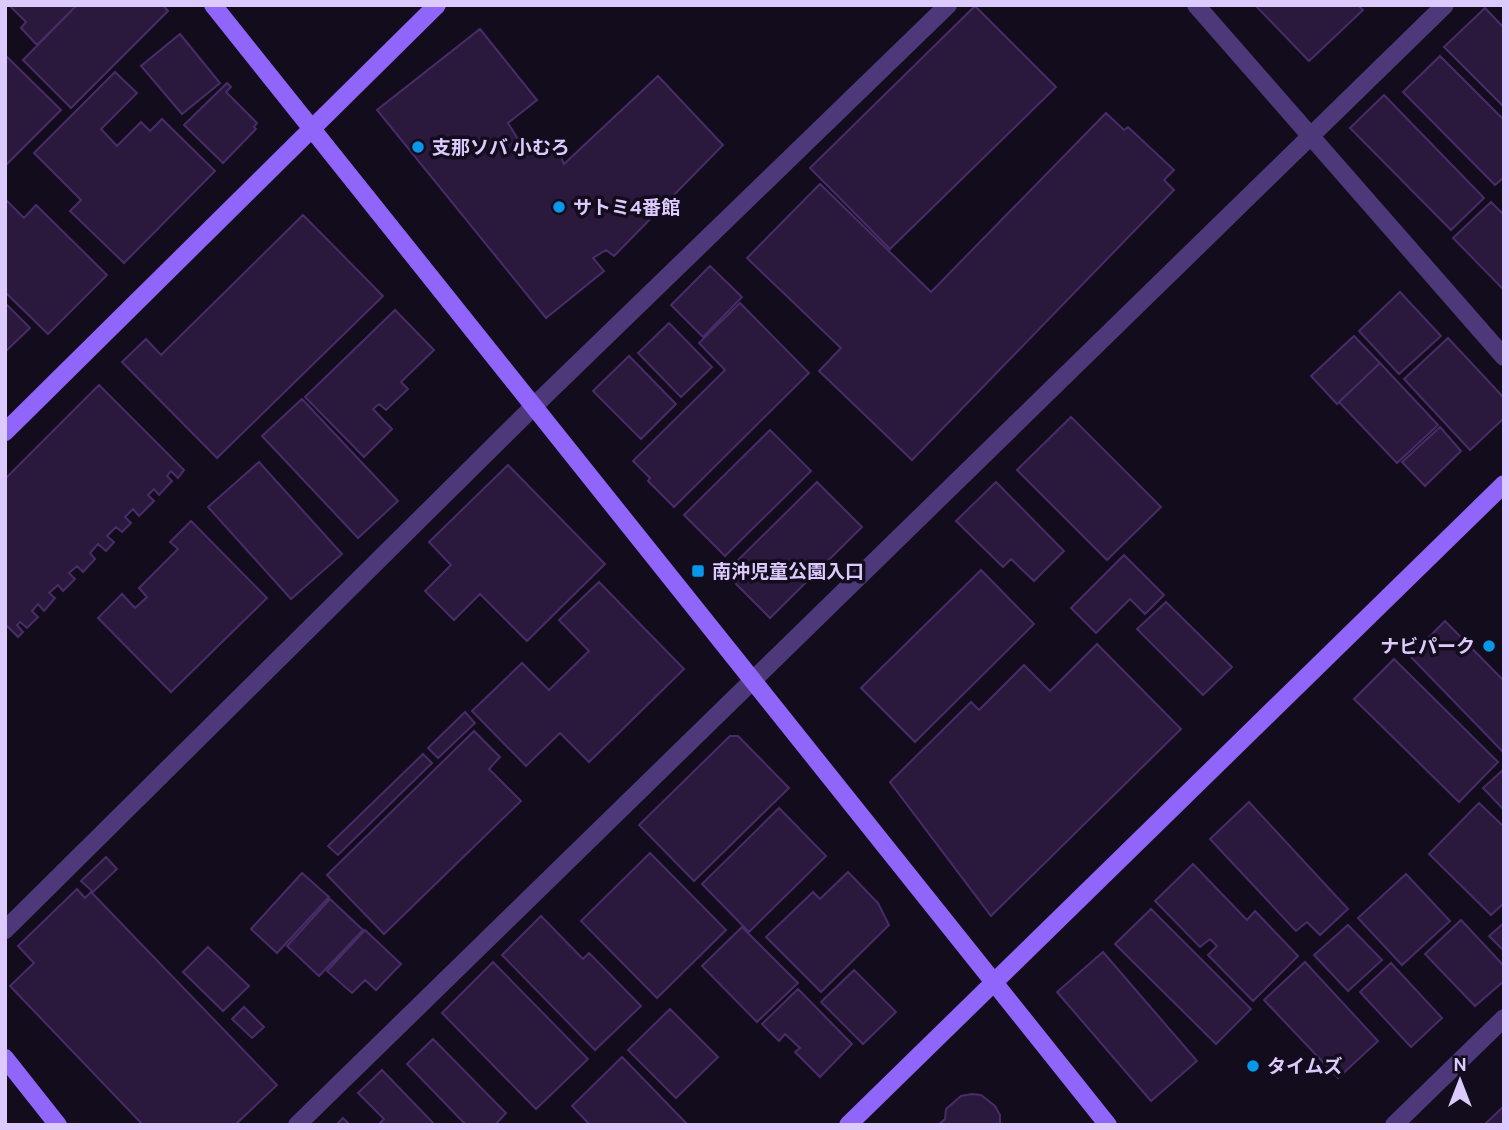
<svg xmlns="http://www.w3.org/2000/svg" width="1509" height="1130" font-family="Overpass,'Noto Sans JP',sans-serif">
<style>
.building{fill:#2a193d;stroke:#482c68;stroke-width:2}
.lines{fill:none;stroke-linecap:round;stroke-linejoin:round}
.street{stroke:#4d397a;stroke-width:18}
.secondary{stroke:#9065f9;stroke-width:18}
.poi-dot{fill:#0997ea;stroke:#130c1d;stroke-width:2.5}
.labels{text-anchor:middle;stroke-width:7;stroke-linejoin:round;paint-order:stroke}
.poi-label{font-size:19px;font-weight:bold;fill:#ddcafd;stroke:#130c1d;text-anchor:start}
</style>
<rect width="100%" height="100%" fill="#130c1d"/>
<path class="building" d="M9,5H77L37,45L21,28L26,22Z
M77,5H163L168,11L71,108L23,60Z
M1255,5H1358L1363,10L1309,61Z
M975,6L1056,87L890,249L810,168Z
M1485,8L1504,28V107L1444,47Z
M480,29L537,100L508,123L528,155L545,138L558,150L564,164L658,76L723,145L614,256L606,250L593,258L604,271L546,318L377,110Z
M180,34L220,83L182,114L141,66Z
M5,55L61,110L5,166Z
M1440,56L1504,120V177L1495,185L1403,92Z
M115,72L137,93L101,129L117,146L141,122L150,131L162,119L215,171L124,263L70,211L81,200L34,153Z
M227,83L231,87L226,92L257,123L254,127L256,129L223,163L184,125Z
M1384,95L1484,198L1451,230L1350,128Z
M1106,113L1124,130L1128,127L1174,170L1164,180L1174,190L912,460L819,371L841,348L747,258L820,184L931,292Z
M5,199L24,218L36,205L107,275L48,334L5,292Z
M1491,202L1504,215V290L1453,238Z
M303,215L383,296L217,458L122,362L146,339L161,355Z
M710,266L742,297L703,337L671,305Z
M1400,292L1441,336L1399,374L1359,331Z
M5,303L30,328L5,352Z
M740,303L809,373L674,507L648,481L650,478L633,461L725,370L699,343Z
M395,310L434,350L401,382L408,389L386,410L379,404L373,409L392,429L364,457L305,397Z
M669,323L712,367L681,397L638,353Z
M1354,336L1380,363L1337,404L1311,376Z
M1448,338L1504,398V418L1470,450L1404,379Z
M629,356L676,404L641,439L593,391Z
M1380,363L1438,425L1397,463L1339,402Z
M99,385L184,470L178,478L171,471L167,476L172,481L159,495L154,489L148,495L154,501L139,516L133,509L125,517L131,523L122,532L116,527L107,536L114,542L106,551L98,544L90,553L95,559L83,572L77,566L69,573L75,579L63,591L58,585L49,593L55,598L44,611L38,604L32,611L38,617L27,628L20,622L17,625L23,632L18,637L5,624V479Z
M302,399L398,501L358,538L262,436Z
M1071,417L1161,507L1107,560L1017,470Z
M1440,427L1461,451L1425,486L1402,462Z
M770,430L811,471L725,556L684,515Z
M259,462L342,554L291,599L208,507Z
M508,465L605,564L527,641L480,594L454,620L425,591L451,565L429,542Z
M817,482L862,527L770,618L725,573Z
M996,482L1064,551L1034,581L1011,559L1003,567L956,521Z
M191,521L267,598L171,692L98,618L122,594L135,608L147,597L139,588L178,549L170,542Z
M1124,555L1164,595L1145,614L1130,599L1096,633L1071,608Z
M981,570L1034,624L915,742L861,688Z
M599,582L684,669L589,762L560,733L526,766L472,711L522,663L549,690L589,651L559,620Z
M1166,602L1232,667L1203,695L1137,629Z
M1445,621L1504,681V753L1410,656Z
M1097,644L1181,729L991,916L890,782L971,702L979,710L1024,665L1050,691Z
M1394,659L1498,762L1459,802L1354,699Z
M465,712L475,723L438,758L428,748Z
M474,731L500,757L489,769L521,801L384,934L327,875Z
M730,736H738L789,788L694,881L639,825Z
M423,754L432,763L338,855L328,846Z
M1504,769V810L1483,788Z
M1249,802L1348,909L1320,935L1307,922L1296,931L1210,839Z
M1479,803L1504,827V903L1491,915L1429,854Z
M779,808L826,856L749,932L702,884Z
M650,853L726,930L657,998L581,921Z
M106,857L117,869L93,892L81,881Z
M1193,864L1247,920L1255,911L1298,956L1253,1001L1208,955L1217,946L1210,939L1200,947L1155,901Z
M848,872L878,903L889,925L821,992L766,937L813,892L820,899Z
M302,873L329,897L277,953L251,929Z
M1406,874L1450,921L1402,965L1358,918Z
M77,889L85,898L91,892L277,1085L235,1125H143L10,986L34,963L18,946Z
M330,899L363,930L319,976L287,946Z
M1151,909L1251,1009L1216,1044L1115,944Z
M541,916L583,959L589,953L641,1006L595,1050L502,955Z
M1461,920L1504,966V981L1475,1006L1425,954Z
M1504,923V951L1489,936Z
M1348,925L1382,960L1348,991L1314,955Z
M742,927L798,983L757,1022L702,966Z
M365,930L401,964L376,990L365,980L352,993L327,971Z
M208,947L249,986L223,1011L183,972Z
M1103,952L1197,1061L1151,1101L1057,992Z
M493,962L588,1059L536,1109L442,1013Z
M1305,962L1378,1041L1338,1078L1264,1000Z
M1391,963L1442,1018L1411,1047L1360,992Z
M854,970L896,1012L863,1044L821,1002Z
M798,989L852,1044L820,1077L795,1052L800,1048L785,1034L779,1041L762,1024Z
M244,1007L264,1027L252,1038L232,1019Z
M670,1009L718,1057L676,1098L628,1050Z
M433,1039L506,1113L495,1125H466L407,1064Z
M622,1057L688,1125H590L572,1106Z
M382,1070L435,1125H378L384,1119L358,1093Z
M972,1094L981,1095L995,1106L1000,1115V1125H938L945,1119L946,1109L961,1096Z
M1504,1106V1125H1484Z
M343,1118L350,1125H336Z"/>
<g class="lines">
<path class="street" d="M1196,5L1504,357
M5,930L533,407L948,5
M297,1125L1445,5
M1394,1125L1504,1018"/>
<path class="secondary" d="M213,5L1108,1125
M5,432L437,5
M5,1058L58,1125
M848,1125L1504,484"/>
</g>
<g class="poi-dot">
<circle cx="418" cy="147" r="7"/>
<circle cx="559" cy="207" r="7"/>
<rect x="691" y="564" width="14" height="14" rx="3.5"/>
<circle cx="1489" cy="646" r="7"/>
<circle cx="1253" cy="1066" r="7"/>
</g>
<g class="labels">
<g class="poi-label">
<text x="432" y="154">支那ソバ 小むろ</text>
<text x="573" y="214">サトミ4番館</text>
<text x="712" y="578">南沖児童公園入口</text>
<text x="1475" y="653" text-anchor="end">ナビパーク</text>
<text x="1267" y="1073">タイムズ</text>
</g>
</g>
<rect width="1509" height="1130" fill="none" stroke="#ddcafd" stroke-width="14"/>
<g transform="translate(1460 1081)" stroke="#130c1d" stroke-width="5" paint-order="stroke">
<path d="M0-5L12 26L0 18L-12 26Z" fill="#ddcafd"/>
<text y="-10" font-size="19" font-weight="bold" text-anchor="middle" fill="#ddcafd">N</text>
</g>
</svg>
